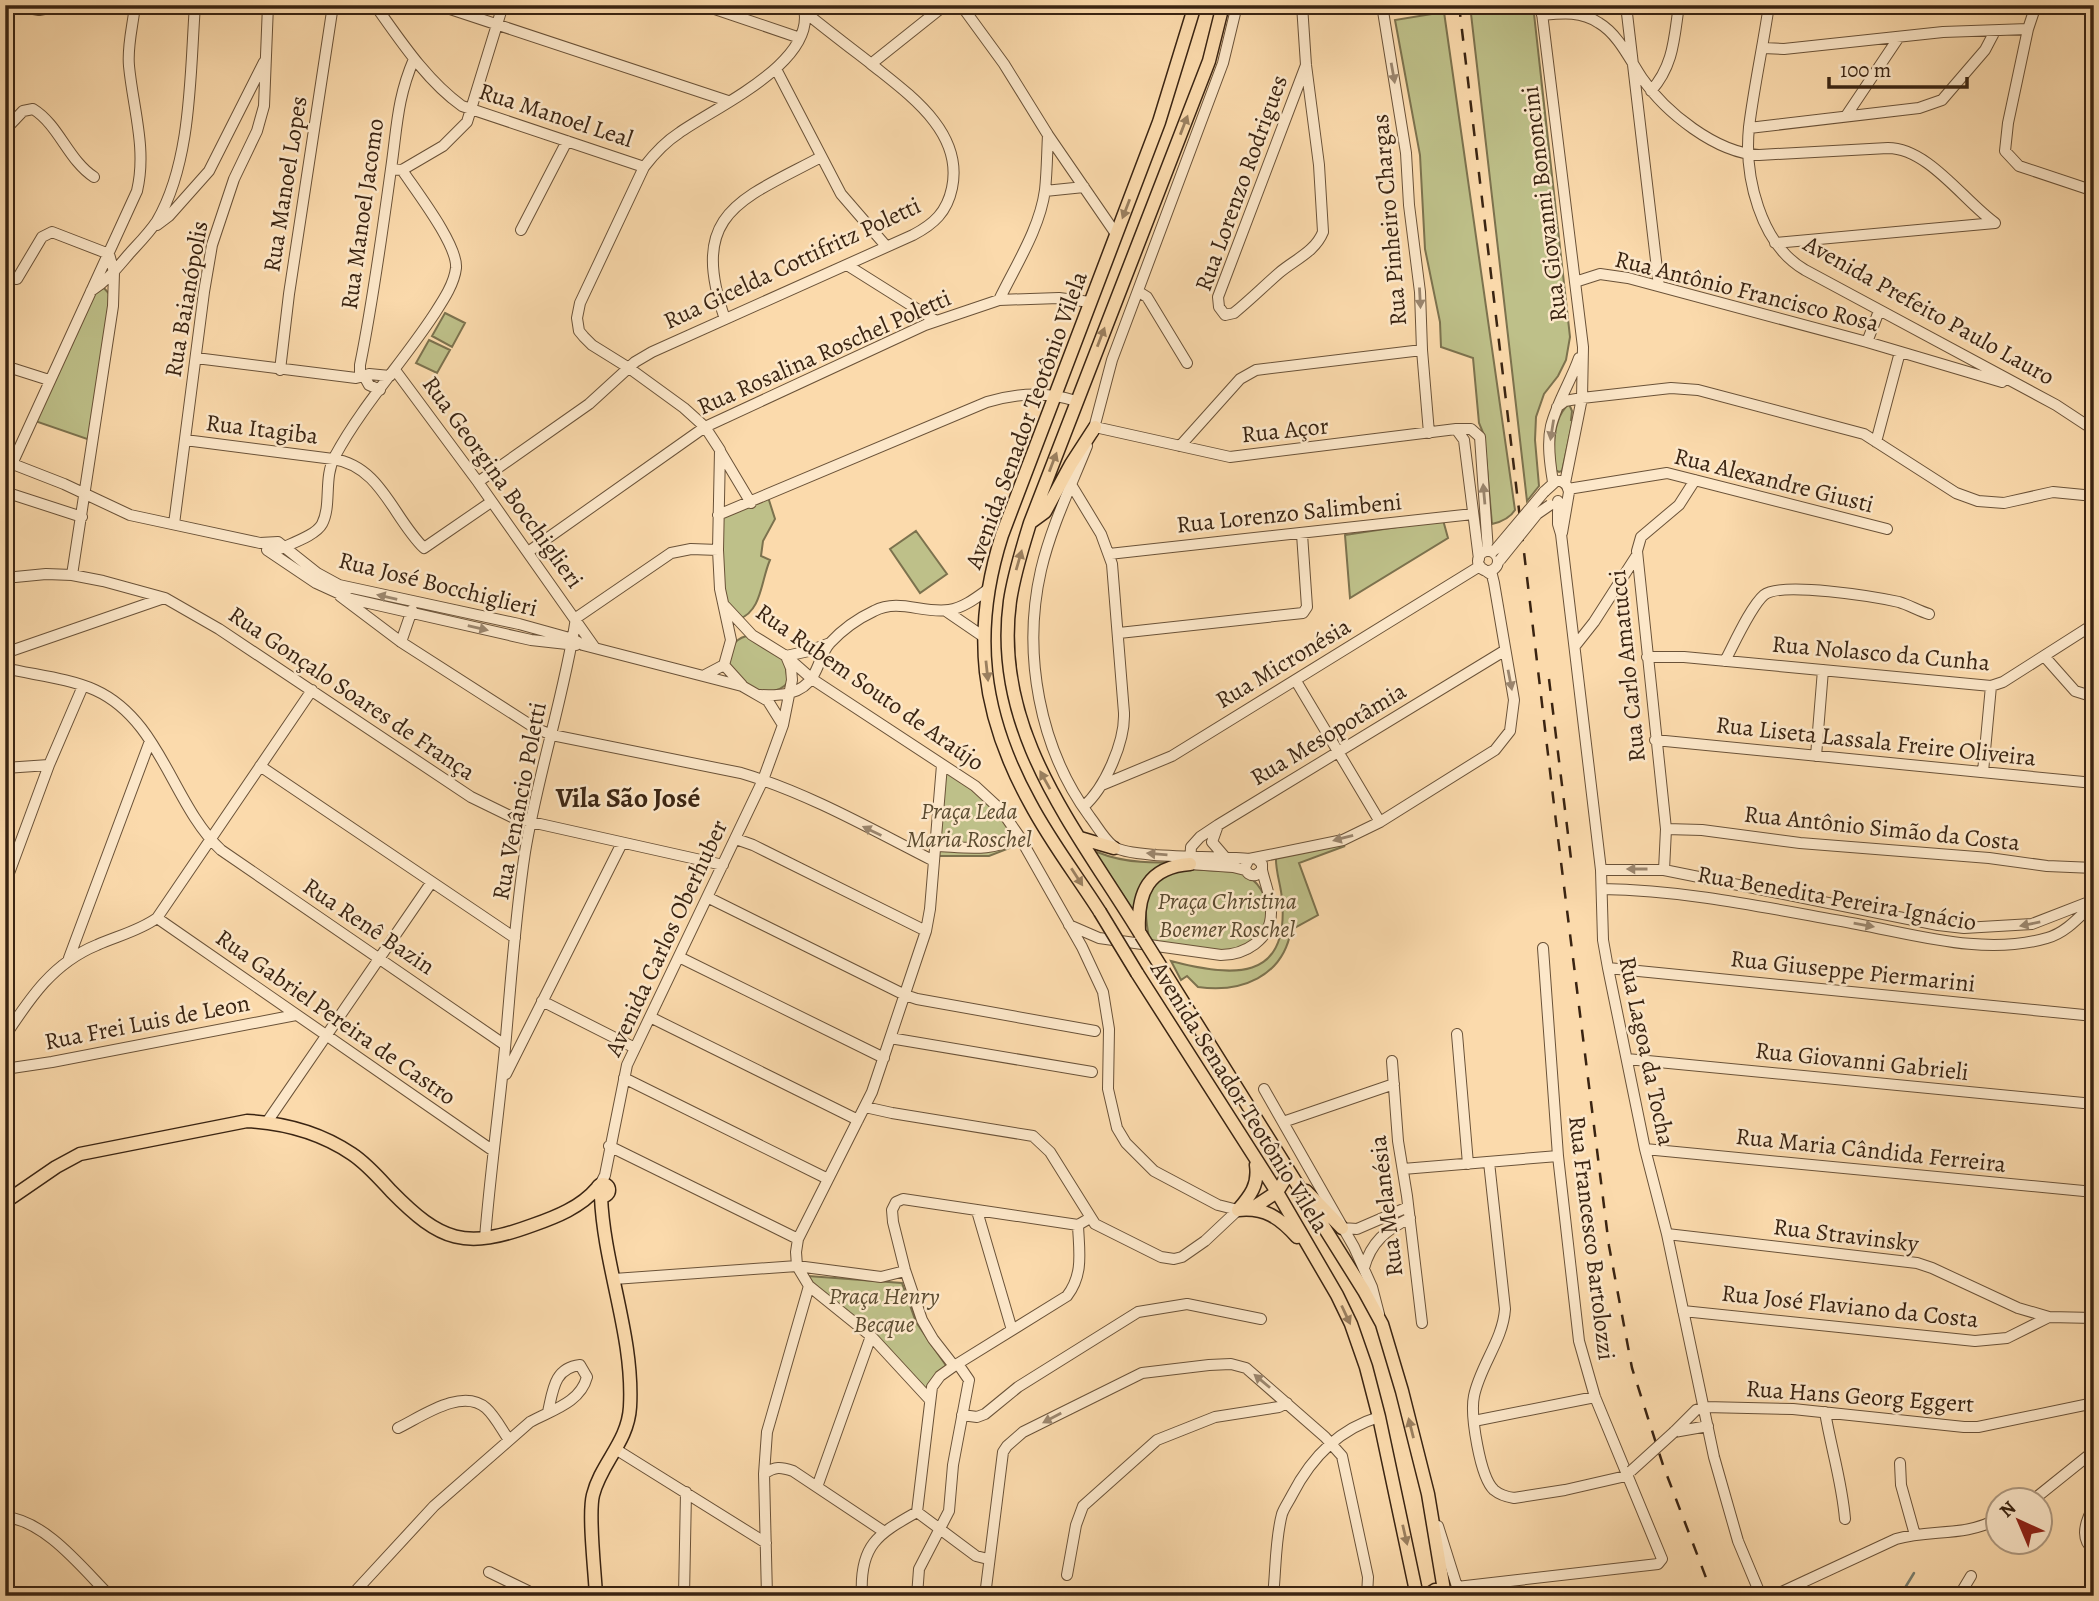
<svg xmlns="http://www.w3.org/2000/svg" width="2099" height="1601" font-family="Alegreya,serif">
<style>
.green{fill:#bec089;stroke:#7c724e;stroke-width:2}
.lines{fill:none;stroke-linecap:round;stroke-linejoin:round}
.stream{stroke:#777e6f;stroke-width:2.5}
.minor-casing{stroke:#6a5238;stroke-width:12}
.major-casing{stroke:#3a2412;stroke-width:15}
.minor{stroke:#fce7c9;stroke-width:10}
.major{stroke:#fbdaac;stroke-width:12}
.rail{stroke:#3a2412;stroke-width:2.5;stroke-dasharray:12 12;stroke-linecap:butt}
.minor-bridge-casing{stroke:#6a5238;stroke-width:12;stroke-linecap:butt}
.major-bridge-casing{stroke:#3a2412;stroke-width:15;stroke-linecap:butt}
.minor-bridge{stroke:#fce7c9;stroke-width:10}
.major-bridge{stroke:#fbdaac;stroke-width:12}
.oneway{fill:#9b866e}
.oneway2{fill:#9a7f5f}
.labels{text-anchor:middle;stroke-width:5;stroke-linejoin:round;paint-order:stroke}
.street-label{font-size:24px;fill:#3a2412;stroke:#fce7c9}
.park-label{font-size:24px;font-style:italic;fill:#5b4b30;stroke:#fce7c9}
.quarter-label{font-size:28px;font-weight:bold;fill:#3a2412;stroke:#fce7c9}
</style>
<rect width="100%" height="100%" fill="#fbdaac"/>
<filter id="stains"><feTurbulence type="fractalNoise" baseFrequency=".00286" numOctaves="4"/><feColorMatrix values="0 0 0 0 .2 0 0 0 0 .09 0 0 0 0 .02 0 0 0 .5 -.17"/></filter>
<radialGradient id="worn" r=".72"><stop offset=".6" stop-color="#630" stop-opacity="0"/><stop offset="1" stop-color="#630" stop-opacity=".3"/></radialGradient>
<path class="green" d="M1470,5H1533L1570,337L1566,360L1558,376L1544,394L1536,417L1535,440L1539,486L1527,501Z
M1444,12L1515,510C1510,518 1501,522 1492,524L1484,435L1479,423L1473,358L1441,347L1440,322L1425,249L1420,155L1395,20Z
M103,287L113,298L90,440L32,420L89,295Z
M445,313L465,323L452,347L432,336Z
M429,340L450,350L437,373L416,363Z
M1569,404L1572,411L1571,420H1573L1562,471L1559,472L1555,470C1553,450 1552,418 1569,404Z
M768,497L775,519L763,541L761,556L770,560C761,580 762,611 739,619L724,600L720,516Z
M1443,520L1448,538L1350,598L1345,535Z
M916,531L947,574L920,593L890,549Z
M752,635L784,656L788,682C779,695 755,694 743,684C737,678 731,669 726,662C731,647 734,637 752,635Z
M945,770L987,799L1004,816L1020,844L989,856H937Z
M1336,845L1345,846L1299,863L1318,915L1291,930C1283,977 1241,993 1198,987L1187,976L1181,980L1171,961C1231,977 1290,983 1282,899C1281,885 1275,870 1276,856Z
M1097,852C1126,864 1155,863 1185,862L1168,866L1133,910L1096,854Z
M1187,869L1241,872C1260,881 1265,895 1271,915C1267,925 1263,941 1255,949C1237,968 1174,947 1150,942C1145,919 1140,890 1165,875C1171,872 1181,871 1187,869Z
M808,1276L902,1283L916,1322L947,1367L925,1391L813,1283Z"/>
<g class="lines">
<path class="stream" d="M1900,1596L1914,1573"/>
<defs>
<path id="minor" d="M11,5L39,10L65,5
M375,5C400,40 426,80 462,106L644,167
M438,5L728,101
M703,5L800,38
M961,5L1004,64L1048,135L1116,234
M1302,5L1306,65L1319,165L1323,232C1315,252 1294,260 1279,273C1264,286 1250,300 1234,313L1225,315L1219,307L1218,297L1306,65
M1382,5L1406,153L1409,205L1420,292L1422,350L1429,433
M1541,5L1583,347L1582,398L1565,483
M1626,5L1659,286
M1769,5C1763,46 1754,87 1749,127C1744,176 1760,244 1805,270L2056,405L2094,430
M2036,5L2028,29L2008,123L2005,151L2019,166L2094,191
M1542,15C1563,13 1581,11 1599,23C1618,34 1630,60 1642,78C1665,112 1716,153 1759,155L1888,148C1928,148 1964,201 1995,223
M1763,48L1784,49L1943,32L2028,29
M871,64L945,5
M776,69L841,194L886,246
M1651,91C1674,65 1674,38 1679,5
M1846,116L1899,37
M1749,128L1919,108L1942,100L1985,50L1995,31
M5,130L23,111L33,109C59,125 68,160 94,177
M402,170L443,146L467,122L503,5
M1045,191L1084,187
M157,225L169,216L209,171L264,62
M521,230L567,141
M1775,243L1995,223
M847,265L936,321
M5,278L17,279L42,237L52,232L109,254L114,272L113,306L72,575
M1575,282L1600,274L1628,278L1867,342L2002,382
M91,291C107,281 117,268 129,254C139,243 149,233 157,221C192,161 190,73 195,5
M1139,292L1147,297L1187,363
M999,300C1016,265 1040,228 1045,190C1047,172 1047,153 1048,135
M725,319C688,213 740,200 821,157
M1867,342L1879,311
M196,358L356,378L364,376L369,385L380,390
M5,366L49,380
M280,370L289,294L333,5
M395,370L478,482L595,648
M360,376V365C373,301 382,234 391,169C397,128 397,98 414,59
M364,376L369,374L390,376
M1557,407L1565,401L1582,398L1671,388L1698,390L1864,434L1956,493L1978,501L2004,503L2053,492L2094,496
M1095,427L1230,457L1456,429H1471L1480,437L1488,551
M1456,429L1464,440L1479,559
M1093,432L1112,360L1223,63L1237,5
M185,440L333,459C381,466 393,518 424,548L491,502
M1876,442L1900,352
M1087,446C1071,486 1051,527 1041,570C1022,653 1039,748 1090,817C1097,826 1104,839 1113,846C1128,859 1224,856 1249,859
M1180,446L1240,379L1256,370L1422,350
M720,451L751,503
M5,461L64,484L130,515L260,543L278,542L317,573L339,585L519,624L573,639L583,645L742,686L768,701L783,725
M12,464L137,191C147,149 133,108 129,66C127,46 133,25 135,5
M478,482L589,404L635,362L652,352L913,235C934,224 947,212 952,188C964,131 907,93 870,63C848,46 827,30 806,13
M1553,482C1550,464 1547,443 1551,426C1557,402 1571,381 1579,358
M1072,486L1101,534L1112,564L1124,713C1125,742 1105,788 1083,807
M1568,489L1667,473L1887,529
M5,492L82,517
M1544,492L1556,481C1563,480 1568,485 1569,492L1562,533
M1558,501V524L1561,534L1601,870L1603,940L1608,968L1645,1149L1667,1234L1714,1457L1738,1541L1761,1596
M718,515L987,402C1017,393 1046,391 1076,401
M174,524L204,292L212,245L234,179L257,131L264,106L268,5
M267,550L316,583L351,599L531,640L576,645
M1478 561a10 10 0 1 1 20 0a10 10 0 1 1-20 0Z
M528,552L705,427L925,325L999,300L1059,298L1090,302
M272,553C285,545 315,537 322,524C332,505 323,478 335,456C362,406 402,363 433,316C442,302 454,285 456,268C458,245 416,191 402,170L391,169
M1109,554L1473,514
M5,578L46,574L72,575L103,581L165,598L219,629L471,797L512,817L531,822L723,865
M340,596L401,642L535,728L552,735L741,773C808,793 871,829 934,861
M725,606L752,635L786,656L812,679L975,786L1001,810L1019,836L1082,947L1103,992L1109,1029L1108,1089L1117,1128L1126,1143L1154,1171L1218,1205L1238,1210L1205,1241L1182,1257L1174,1259L1161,1257L1095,1224L1050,1152L1033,1136L892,1113L865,1107
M946,611L984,637
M1119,633L1303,613L1307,607L1302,534
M401,642L412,610
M1575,646L1594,622L1637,555
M5,653L164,598
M2044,656L2075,691L2094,697
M1647,657H1684L1991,686L2003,682L2094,624
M1725,661C1734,644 1751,606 1764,595C1781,581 1876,597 1899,602C1909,605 1919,611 1929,614
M724,665L742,685
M5,668C34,675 68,678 95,690C161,720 172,804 221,850L505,1045
M705,675L724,665L731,640L720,589L718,550L720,450L705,427L684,408L629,368L592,345L584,337L579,331L577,318L580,303L644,167C654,154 665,142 679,133C715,107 821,61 803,5
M1296,681L1380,822
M760,695C779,696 802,695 813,676C820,665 821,653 830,643C842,630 859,618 874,611C899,598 923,614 949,610C963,608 976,598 987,590
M1655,740L2094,783
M1816,756L1823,670
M260,766L515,938
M5,768L49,765
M1983,772L1991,686
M1102,785L1172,756L1480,566
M1218,825L1212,842L1224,856
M1666,829L1702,830L1800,843L1989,858L2047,866L2094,868
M736,839L753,845L926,931
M935,846C965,847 993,853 1019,836
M1256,858L1262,864V870L1256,875C1250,876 1246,873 1245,867L1249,859L1343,840L1380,822L1495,750L1510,731L1514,700L1494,583L1492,575L1483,569
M1245,870L1233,867L1190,864L1191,847L1200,837L1218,825L1504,651
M1601,870H1664L1938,925L1964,928L2032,924L2094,900
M1664,870L1666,829L1637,551L1641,537L1679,505L1695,480
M5,884L49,765L83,686
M1602,889C1688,890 1772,909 1857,924C1917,935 1986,956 2047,938C2066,933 2080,916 2094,903
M709,898L905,995L917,999L1095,1031
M157,918L492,1150
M1069,925L1099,938L1221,955C1244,955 1271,940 1271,913C1272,899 1265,884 1262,870
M679,957L884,1058
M69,958L150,741
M1608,968L2094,1016
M542,1001L635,1048
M650,1017L858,1120
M1457,1034L1468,1164
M5,1036C30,998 53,963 97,945C117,936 139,931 157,918L312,690
M890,1038L1092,1072
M1627,1059L2094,1104
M1392,1061L1398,1141L1407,1196L1422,1323
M5,1069L52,1062L296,1015
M506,1074L622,843
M624,1078L828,1179
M1264,1089L1354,1247L1372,1287L1379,1314
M267,1122L431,883
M1283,1122L1394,1084
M609,1146L798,1239
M1645,1149L2094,1192
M1489,1162L1505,1309C1503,1340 1480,1366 1474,1396C1470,1415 1480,1477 1494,1490C1500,1495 1507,1497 1514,1498L1565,1490L1626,1476L1629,1472
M1403,1169L1558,1156
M600,1185L605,1175L627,1065L763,780L783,725L792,680L791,668L786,656L809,651L830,643
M977,1211L1012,1330
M1342,1228L1357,1229L1408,1207
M1667,1234L1917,1263L1932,1268L2018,1308L2049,1317L2094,1318
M485,1238C490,1175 499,1111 505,1048C511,982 515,917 525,852C538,773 564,697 576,618L671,553L691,549L718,550
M1364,1268C1371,1242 1386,1230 1410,1218
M614,1279L797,1266L881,1277L905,1271
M1683,1311L1975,1341L2007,1338L2049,1317
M954,1366L933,1339L922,1320L905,1270L893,1222L892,1210L896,1202L903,1199L1078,1225
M930,1400L871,1336L809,1286L797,1266L796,1252L798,1239L872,1092L926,931L930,909L942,765
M1825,1412C1831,1448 1842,1482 1845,1519
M962,1415L977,1417L985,1414L1018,1387L1138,1312L1187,1304L1261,1319
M1474,1421L1595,1397
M1708,1426L1674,1432L1696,1410L1705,1407L1793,1409L1964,1427H1978L2094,1403
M398,1428C421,1417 462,1387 486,1408C495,1416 502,1430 509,1440
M617,1450L766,1543
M1900,1463L1901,1485L1915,1535
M764,1474C775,1466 781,1467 793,1471L883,1531
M817,1487L871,1336
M2033,1500L2094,1451
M2094,1506C2086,1520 2079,1539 2094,1550
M917,1512L976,1556L988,1559
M5,1517C45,1520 83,1569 110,1596
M1438,1526L1460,1596
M489,1572L528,1591L532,1596
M1067,1575L1076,1525L1083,1506L1157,1440L1215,1417L1279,1407L1287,1403
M1457,1587L1658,1564L1662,1559L1595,1397L1579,1341L1558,1156L1543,948
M351,1596L434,1506L530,1422C552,1410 580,1403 587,1377L580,1365C554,1368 553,1390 548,1412
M684,1596L686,1492
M767,1596L764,1474L767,1432L809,1286
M862,1596C859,1545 878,1534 917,1512L932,1387L940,1376L954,1366L1067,1296C1084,1274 1079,1251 1078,1225L1090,1218
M917,1596L919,1569L949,1511L953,1465L969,1380L958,1364
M985,1596L1003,1452L1007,1446L1023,1432L1142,1373L1209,1365L1231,1364L1246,1368L1325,1437L1342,1456L1368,1577L1367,1596
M1273,1596C1276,1570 1275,1540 1282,1514C1284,1508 1289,1501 1292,1495C1311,1458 1339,1429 1379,1417
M1773,1596L1896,1539C1930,1529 1965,1537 1997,1519
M1959,1596L1971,1576"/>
<path id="major" d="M1030,523L1045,512L1071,464L1095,427
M1080,838L1114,848
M1100,912C1077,876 1050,841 1030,803C981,714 971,632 1002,535L1159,122L1195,5
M1139,931C1137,893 1148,867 1190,864
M1141,935C1077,830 992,732 1010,601C1014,574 1022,549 1030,523L1209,61L1223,5
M1163,970L1364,1291L1382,1324L1402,1391L1428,1494L1445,1596
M1137,973L1277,1192L1337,1295L1351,1324L1366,1367L1379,1417L1417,1596
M597 1190a6 6 0 1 1 12 0a6 6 0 1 1-12 0Z
M1306,1191L1342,1228
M5,1202L56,1167L80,1154L247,1121C284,1123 321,1133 352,1154C367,1164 379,1178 391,1191C441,1242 465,1250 533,1225C556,1217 581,1207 597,1188
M1251,1209L1277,1192L1289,1173
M1238,1210C1265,1207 1280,1218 1297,1237
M1238,1210C1250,1196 1259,1185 1256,1165
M596,1596C595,1572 588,1515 593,1495C601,1463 628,1442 630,1407C634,1336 604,1267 601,1197
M1426,1596L1435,1590L1445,1592L1447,1596"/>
</defs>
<use href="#minor" class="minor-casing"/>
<use href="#major" class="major-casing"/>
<use href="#minor" class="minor"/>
<use href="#major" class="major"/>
<path class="rail" d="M1459,5L1557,830L1609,1246L1632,1368L1663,1465L1713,1596
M1549,679L1572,867"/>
<defs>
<path id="minor-bridge" d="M1496,549L1544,492
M1500,560L1537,514L1550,505
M1631,1471L1674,1432"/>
<path id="major-bridge" d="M1100,912L1137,973
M1141,935L1163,970"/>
</defs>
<use href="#minor-bridge" class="minor-bridge-casing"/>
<use href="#major-bridge" class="major-bridge-casing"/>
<use href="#minor-bridge" class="minor-bridge"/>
<use href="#major-bridge" class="major-bridge"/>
</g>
<defs><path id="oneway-solid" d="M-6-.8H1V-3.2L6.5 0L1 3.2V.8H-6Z" transform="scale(1.75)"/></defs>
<g class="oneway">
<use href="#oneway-solid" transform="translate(1393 73) rotate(80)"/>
<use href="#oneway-solid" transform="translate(1420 298) rotate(87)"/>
<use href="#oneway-solid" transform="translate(1552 430) rotate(99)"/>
<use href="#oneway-solid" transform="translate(1484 494) rotate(-95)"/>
<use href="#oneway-solid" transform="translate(387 597) rotate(-167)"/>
<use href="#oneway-solid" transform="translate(478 628) rotate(13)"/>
<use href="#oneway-solid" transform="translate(1510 680) rotate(79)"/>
<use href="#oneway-solid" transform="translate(872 831) rotate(-154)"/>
<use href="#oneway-solid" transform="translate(1343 838) rotate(165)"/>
<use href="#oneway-solid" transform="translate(1157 854) rotate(-175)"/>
<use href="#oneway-solid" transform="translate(1637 869) rotate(-180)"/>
<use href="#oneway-solid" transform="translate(2030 924) rotate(169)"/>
<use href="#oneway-solid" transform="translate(1864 925) rotate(10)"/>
<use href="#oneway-solid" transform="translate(1262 1381) rotate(-140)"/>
<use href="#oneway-solid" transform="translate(1052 1418) rotate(152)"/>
</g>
<g class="oneway2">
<use href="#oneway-solid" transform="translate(1184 125) rotate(-69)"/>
<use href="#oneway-solid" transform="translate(1126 209) rotate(111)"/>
<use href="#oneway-solid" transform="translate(1101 337) rotate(-69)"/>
<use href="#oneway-solid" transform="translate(1053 462) rotate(-69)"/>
<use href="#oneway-solid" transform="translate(1019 560) rotate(-74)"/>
<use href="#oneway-solid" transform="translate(987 671) rotate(84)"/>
<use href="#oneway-solid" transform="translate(1045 780) rotate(-119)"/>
<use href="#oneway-solid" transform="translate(1077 877) rotate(57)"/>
<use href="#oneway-solid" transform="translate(1346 1315) rotate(65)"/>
<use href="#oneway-solid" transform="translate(1411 1428) rotate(-104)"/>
<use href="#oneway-solid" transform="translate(1405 1535) rotate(77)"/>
</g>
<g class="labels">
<g class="street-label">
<text transform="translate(556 115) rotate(18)" y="8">Rua Manoel Leal</text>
<text transform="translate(1241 183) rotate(-70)" y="8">Rua Lorenzo Rodrigues</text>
<text transform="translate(285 184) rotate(-81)" y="8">Rua Manoel Lopes</text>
<text transform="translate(1544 204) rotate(-97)" y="8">Rua Giovanni Bononcini</text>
<text transform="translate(362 214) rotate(-82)" y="8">Rua Manoel Jacomo</text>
<text transform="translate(1389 220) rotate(-95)" y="8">Rua Pinheiro Chargas</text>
<text transform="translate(792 263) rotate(-25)" y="8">Rua Gicelda Cottifritz Poletti</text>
<text transform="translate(1747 291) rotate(14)" y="8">Rua Antônio Francisco Rosa</text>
<text transform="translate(186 299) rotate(-80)" y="8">Rua Baianópolis</text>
<text transform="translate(1929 310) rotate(29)" y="8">Avenida Prefeito Paulo Lauro</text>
<text transform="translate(824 352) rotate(-24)" y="8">Rua Rosalina Roschel Poletti</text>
<text transform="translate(1026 420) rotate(-70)" y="8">Avenida Senador Teotônio Vilela</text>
<text transform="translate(262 429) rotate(7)" y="8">Rua Itagiba</text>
<text transform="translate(1285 430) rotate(-6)" y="8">Rua Açor</text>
<text transform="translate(1774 480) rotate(14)" y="8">Rua Alexandre Giusti</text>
<text transform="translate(503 482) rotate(54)" y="8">Rua Georgina Bocchiglieri</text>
<text transform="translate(1289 513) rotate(-6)" y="8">Rua Lorenzo Salimbeni</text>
<text transform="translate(438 584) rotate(14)" y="8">Rua José Bocchiglieri</text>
<text transform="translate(1881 653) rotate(5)" y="8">Rua Nolasco da Cunha</text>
<text transform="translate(1283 663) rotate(-31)" y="8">Rua Micronésia</text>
<text transform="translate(1627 666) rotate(-96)" y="8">Rua Carlo Amatucci</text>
<text transform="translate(870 687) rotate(35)" y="8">Rua Rubem Souto de Araújo</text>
<text transform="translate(352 693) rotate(34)" y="8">Rua Gonçalo Soares de França</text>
<text transform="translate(1328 734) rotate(-31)" y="8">Rua Mesopotâmia</text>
<text transform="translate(1876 741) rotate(6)" y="8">Rua Liseta Lassala Freire Oliveira</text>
<text transform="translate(519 801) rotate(-79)" y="8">Rua Venâncio Poletti</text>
<text transform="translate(1882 828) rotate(6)" y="8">Rua Antônio Simão da Costa</text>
<text transform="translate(1837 898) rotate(10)" y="8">Rua Benedita Pereira Ignácio</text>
<text transform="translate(369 926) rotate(34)" y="8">Rua Renê Bazin</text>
<text transform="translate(666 938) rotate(-65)" y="8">Avenida Carlos Oberhuber</text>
<text transform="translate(1853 971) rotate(6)" y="8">Rua Giuseppe Piermarini</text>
<text transform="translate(336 1017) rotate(35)" y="8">Rua Gabriel Pereira de Castro</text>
<text transform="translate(147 1022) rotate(-11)" y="8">Rua Frei Luis de Leon</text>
<text transform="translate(1647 1051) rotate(78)" y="8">Rua Lagoa da Tocha</text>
<text transform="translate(1862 1061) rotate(6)" y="8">Rua Giovanni Gabrieli</text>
<text transform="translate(1240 1097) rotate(58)" y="8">Avenida Senador Teotônio Vilela</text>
<text transform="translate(1871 1150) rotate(6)" y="8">Rua Maria Cândida Ferreira</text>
<text transform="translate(1386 1206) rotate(-97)" y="8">Rua Melanésia</text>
<text transform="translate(1846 1235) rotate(7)" y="8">Rua Stravinsky</text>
<text transform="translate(1592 1238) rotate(83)" y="8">Rua Francesco Bartolozzi</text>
<text transform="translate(1850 1306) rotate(6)" y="8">Rua José Flaviano da Costa</text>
<text transform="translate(1860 1396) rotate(4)" y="8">Rua Hans Georg Eggert</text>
</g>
<g class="park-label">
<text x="969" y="819">Praça Leda<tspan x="969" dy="28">Maria Roschel</tspan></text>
<text x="1227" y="909">Praça Christina<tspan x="1227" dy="28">Boemer Roschel</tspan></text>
<text x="884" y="1304">Praça Henry<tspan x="884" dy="28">Becque</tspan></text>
</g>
<g class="quarter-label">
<text x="628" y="807">Vila São José</text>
</g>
</g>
<rect width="2099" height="1601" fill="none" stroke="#fbdaac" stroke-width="28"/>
<rect x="7" y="7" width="2085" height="1587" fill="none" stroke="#3a2412" stroke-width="3.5"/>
<rect x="14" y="14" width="2071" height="1573" fill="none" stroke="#3a2412" stroke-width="2"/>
<g transform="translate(2019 1521) rotate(316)"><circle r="33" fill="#fce7c9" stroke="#ae9980" stroke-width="2"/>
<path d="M0-5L12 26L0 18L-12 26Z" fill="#8f2418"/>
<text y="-10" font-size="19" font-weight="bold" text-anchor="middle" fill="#3a2412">N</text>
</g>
<path d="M1829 77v10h138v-10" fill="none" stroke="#3a2412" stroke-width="3.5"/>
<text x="1840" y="77" font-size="21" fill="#3a2412" stroke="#fce7c9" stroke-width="5" paint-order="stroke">100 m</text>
<rect width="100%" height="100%" filter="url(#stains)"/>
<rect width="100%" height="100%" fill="url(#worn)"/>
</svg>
